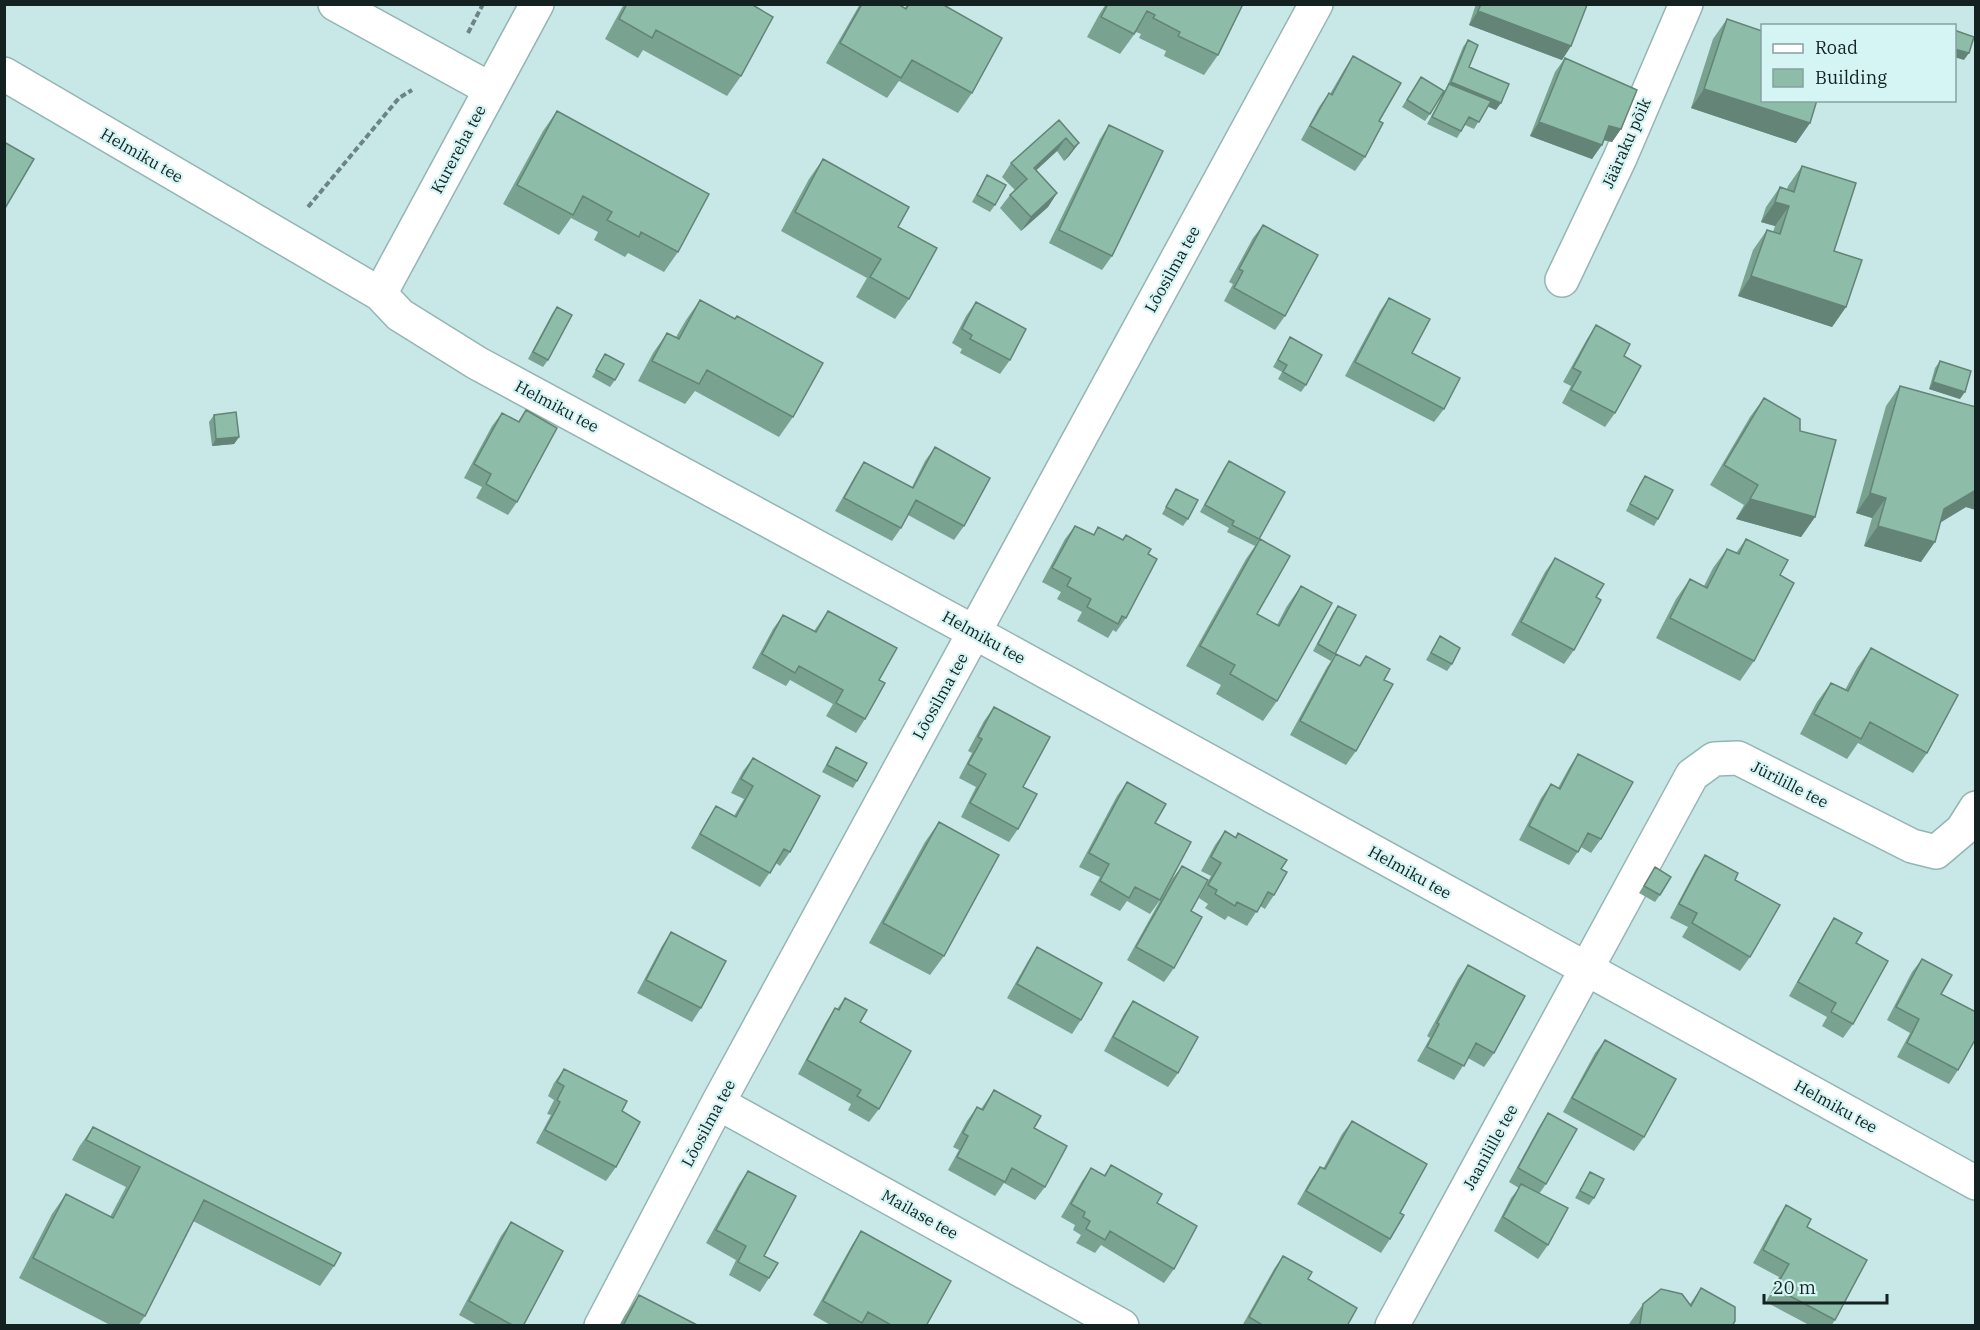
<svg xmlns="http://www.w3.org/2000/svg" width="1980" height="1330" font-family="'IBM Plex Serif',serif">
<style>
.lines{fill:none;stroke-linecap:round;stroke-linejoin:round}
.minor-casing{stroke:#95b5b4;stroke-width:36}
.path{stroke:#6d8484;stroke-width:4;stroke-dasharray:6 3;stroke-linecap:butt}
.minor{stroke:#fff;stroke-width:33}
.wall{fill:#79a290}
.shaded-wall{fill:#638476}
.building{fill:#8dbca8;stroke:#638476;stroke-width:1.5}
.labels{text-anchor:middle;stroke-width:4.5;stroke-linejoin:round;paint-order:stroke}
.street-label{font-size:16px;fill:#142121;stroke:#d4f5f4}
</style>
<rect width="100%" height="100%" fill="#c7e8e7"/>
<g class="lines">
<defs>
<path id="minor" d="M335,4L490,89
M4,74L380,294L400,315L477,363L974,632L1976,1183
M1562,280L1620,158L1686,4
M380,294L537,4
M718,1103L1122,1326
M601,1326L718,1103L1316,4
M1392,1326L1692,775L1714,759L1738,758L1912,846L1936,852L1962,830L1976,808"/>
</defs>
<use href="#minor" class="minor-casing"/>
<path class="path" d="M468,33L483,4
M308,207L399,98L412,90"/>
<use href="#minor" class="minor"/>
</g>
<path class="wall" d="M624,4H751L741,76L727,96L643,50L638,58L605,39Z
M860,4H898L905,8L907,4H942L972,93L958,113L899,81L887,98L826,63Z
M1106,4H1243L1218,55L1204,75L1164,56L1166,51L1139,38L1141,34L1136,32L1120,54L1087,37L1100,13Z
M1476,4L1587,5L1571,46L1562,60L1469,25Z
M1727,19L1810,123L1796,143L1691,108L1713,39Z
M1468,40L1469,67L1496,110L1488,106L1474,129L1465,125L1457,138L1427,124L1446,89L1463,47Z
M1353,56L1379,121L1365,157L1355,171L1301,140L1319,107L1329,93L1330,94L1344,70Z
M1565,58L1621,129L1612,142L1603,140L1592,159L1530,136L1555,72Z
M1421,77L1430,114L1425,121L1402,107Z
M557,111L678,252L664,272L628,253L625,257L594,240L598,232L571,218L559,235L503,204L543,131Z
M1059,120L1079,143L1069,156L1064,161L1057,151L1036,170L1057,193L1048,207L1021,231L1000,208L1010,195L1015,190L1002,177L1011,163Z
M1109,125L1112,256L1102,270L1049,243L1100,139Z
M823,159L898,227L909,299L895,319L856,297L867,278L781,231L809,179Z
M1802,166L1834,251L1846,307L1832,327L1738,296L1753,250L1767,230L1773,232L1775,226L1761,222L1766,207L1780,187L1787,189L1788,186Z
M987,175L995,205L990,212L972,202L983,182Z
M1263,225L1285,316L1275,330L1224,301L1233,284L1229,282L1253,238Z
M1389,298L1412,353L1444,409L1434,422L1345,376L1380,311Z
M700,300L793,417L779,437L695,391L685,404L638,381L653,353L667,333L676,337L686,320Z
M976,302L1010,360L1000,374L960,353L962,349L952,343L966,316Z
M557,307L548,360L543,367L528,359L552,314Z
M1596,325L1624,356L1615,413L1605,427L1562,403L1571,386L1563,382L1587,339Z
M1290,337L1306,385L1301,392L1278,379L1282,372L1273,367Z
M605,354L615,380L610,387L592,377Z
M1940,361L1960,399L1929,389L1935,368Z
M1900,386L1976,407V510L1966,507L1940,522L1921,562L1864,546L1872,518L1856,513L1886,406Z
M1764,398L1815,517L1801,537L1736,519L1744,505L1710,485L1750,417Z
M526,410L517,502L508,515L476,498L482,487L464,478L492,426L502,413L518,422Z
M214,415L239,437L234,444L212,446L209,422Z
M935,447L964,526L954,540L908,515L901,528L892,541L835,511L855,476L864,462L912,487L925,461Z
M1229,461L1259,539L1255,546L1227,532L1229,528L1200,512L1224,468Z
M1645,476L1658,519L1654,526L1626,511L1640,483Z
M1176,489L1188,519L1183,526L1162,514Z
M1075,526L1093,535L1098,527L1122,540L1126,535L1148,554L1126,618L1116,632L1113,630L1108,638L1077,621L1082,612L1057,599L1061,592L1042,582L1065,539Z
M1260,539L1257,614L1277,625L1287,606L1301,586L1277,701L1263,721L1216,694L1221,685L1186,666L1246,559Z
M1746,539L1780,575L1754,661L1740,681L1656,638L1676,599L1690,579L1704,586L1713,568L1727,549L1736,553Z
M1555,558L1596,597L1574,650L1564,664L1511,635L1545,572Z
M1338,606L1335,654L1331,661L1313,651L1333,613Z
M828,611L879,680L865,719L856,733L826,716L833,704L790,680L786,686L752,668L773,629L783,615L814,631Z
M1440,636L1452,664L1447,671L1426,660Z
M1871,648L1927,753L1913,773L1858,743L1847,759L1800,734L1817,702L1831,683L1845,690L1857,668Z
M1336,654L1359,666L1366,656L1356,751L1346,765L1290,735L1327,667Z
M994,707L1023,787L1018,829L1009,842L961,817L976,787L959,778L972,753L968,751L984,721Z
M836,747L857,781L853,788L822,772Z
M1578,754L1601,839L1591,853L1581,847L1569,865L1519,840L1541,798L1551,784L1558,788L1569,768Z
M753,758L790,852L780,866L776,863L760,887L691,848L707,820L716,806L734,816L744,799L731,793L743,771Z
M1127,782L1155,823L1160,900L1150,914L1127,901L1120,911L1090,895L1100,877L1079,867L1117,796Z
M939,822L944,956L930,975L869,943L925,842Z
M1225,831L1235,837L1238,833L1281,869L1274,895L1265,909L1260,906L1247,926L1228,916L1225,920L1205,908L1208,904L1199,898L1211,876L1201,871L1215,845Z
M1705,855L1735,880L1750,957L1740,971L1682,937L1688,927L1670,918L1696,869Z
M1182,866L1191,911L1174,968L1164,982L1127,960L1172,879Z
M1655,867L1660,895L1655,902L1639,893Z
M1834,918L1856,943L1853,1024L1843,1038L1822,1026L1827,1017L1789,996L1825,932Z
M671,932L701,1008L692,1022L637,993L662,946Z
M1037,947L1081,1020L1072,1034L1007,998L1028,961Z
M1922,959L1941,994L1958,1070L1949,1084L1897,1057L1910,1033L1887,1020L1912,972Z
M1468,965L1494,1053L1484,1067L1468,1058L1454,1080L1417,1061L1430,1038L1427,1036L1458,979Z
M845,998L860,1022L879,1109L869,1122L848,1110L851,1104L798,1074L826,1022L835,1008L837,1009Z
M1133,1001L1178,1073L1168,1087L1104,1051L1124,1014Z
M1605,1040L1644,1137L1634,1151L1563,1112L1595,1053Z
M564,1069L622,1111L616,1167L606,1181L536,1143L551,1115L547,1114L554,1100L548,1096L554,1083Z
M994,1090L1034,1128L1045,1187L1035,1200L1004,1183L995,1196L948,1170L959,1150L953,1147L967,1121L977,1107L981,1109Z
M1548,1113L1546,1184L1539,1194L1548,1245L1538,1259L1494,1231L1511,1198L1519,1188L1509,1182L1539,1127Z
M1352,1121L1400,1213L1390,1239L1381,1253L1297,1204L1310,1181L1320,1167L1323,1169L1342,1134Z
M93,1127L334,1266L320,1286L193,1221L145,1316L138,1326H112L19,1278L52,1214L66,1194L110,1217L126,1187L72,1160L79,1147Z
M1111,1165L1157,1203L1174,1269L1164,1283L1101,1245L1095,1253L1076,1243L1081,1235L1073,1230L1075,1225L1061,1217L1082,1181L1091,1168L1104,1175Z
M748,1171L764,1256L769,1278L760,1292L729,1275L736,1260L706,1243L739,1184Z
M1590,1172L1594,1198L1589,1205L1575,1198Z
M1786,1205L1807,1227L1835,1320L1831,1326H1811L1766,1302L1779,1277L1753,1263L1777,1219Z
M511,1222L523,1326H479L459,1315L501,1236Z
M861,1231L926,1326H832L813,1315L852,1245Z
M1283,1256L1308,1279L1347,1326H1242L1274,1269Z
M1701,1288L1732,1326H1629V1324L1643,1304H1690Z
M639,1295L699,1326H619L625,1315Z"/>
<path class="shaded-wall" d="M1478,11L1571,46L1562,60L1469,25Z
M1954,49L1969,53L1964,60L1954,57Z
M1451,82L1501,103L1496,110L1447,89L1449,84L1446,89Z
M1704,89L1810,123L1796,143L1691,108Z
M1539,122L1602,145L1592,159L1530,136Z
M1609,126L1621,129L1612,142L1599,139Z
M1066,138L1057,151L1027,179L1034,168Z
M1079,143L1069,156L1064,161L1074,147Z
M1057,193L1048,207L1021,231L1031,217Z
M1775,202L1789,206L1775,226L1761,222Z
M1751,276L1846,307L1832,327L1738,296Z
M1933,382L1965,392L1960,399L1929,389Z
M239,437L234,444L212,446L216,439Z
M1976,490V510L1966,507L1930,529L1944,509Z
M1870,493L1886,498L1872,518L1856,513Z
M1750,499L1815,517L1801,537L1736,519Z
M1878,526L1935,542L1921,562L1864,546Z"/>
<path class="building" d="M627,4H751L773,17L741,76L656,30L652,38L619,19Z
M862,4H898L906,9L909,4H942L1002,38L972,93L912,60L901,78L840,43Z
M1108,4H1243L1218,55L1178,36L1180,32L1153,18L1155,15L1147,11L1134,34L1101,17Z
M1481,4H1586L1587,5L1571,46L1478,11Z
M1727,19L1762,31V100H1817L1810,123L1704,89Z
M1954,30L1974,37L1969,53L1954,49Z
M1468,40L1478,45L1469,67L1509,84L1501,103L1451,82Z
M1353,56L1401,83L1379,121L1383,123L1365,157L1310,126L1329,93L1332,95Z
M1565,58L1637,90L1621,129L1609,126L1602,145L1539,122Z
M1421,77L1444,91L1430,114L1407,100Z
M1449,84L1491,101L1479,122L1469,117L1461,131L1432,117Z
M557,111L709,194L678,252L641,232L639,237L607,220L612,212L583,196L573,215L517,185Z
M1059,120L1079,143L1074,147L1066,138L1034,168L1057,193L1031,217L1010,195L1027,179L1011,163Z
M1109,125L1163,151L1112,256L1059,230Z
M4,142L34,159L4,210Z
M823,159L909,207L898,227L937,248L909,299L870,277L881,259L795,212Z
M1802,166L1856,183L1834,251L1862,260L1846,307L1751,276L1767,230L1780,234L1789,206L1775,202L1780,187L1794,192Z
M987,175L1006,185L995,205L977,195Z
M1263,225L1318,255L1285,316L1234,288L1243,271L1239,269Z
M1389,298L1430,319L1412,353L1460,378L1444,409L1355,362Z
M700,300L735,319L737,316L823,363L793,417L707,370L699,384L652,361L667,333L679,339Z
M976,302L1026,329L1010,360L970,339L972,335L962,329Z
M557,307L572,315L548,360L533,352Z
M1596,325L1630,344L1624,356L1641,366L1615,413L1571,390L1581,372L1573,368Z
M1290,337L1322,355L1306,385L1283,372L1287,365L1278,360Z
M605,354L624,364L615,380L596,370Z
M1940,361L1971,371L1965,392L1933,382Z
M1900,386L1976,407V490L1944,509L1935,542L1878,526L1886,498L1870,493Z
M1764,398L1800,419V431L1836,440L1815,517L1750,499L1758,485L1724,465Z
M526,410L557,428L517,502L486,484L491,474L474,464L502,413L519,422Z
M236,412L239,437L216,439L214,415Z
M935,447L990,478L964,526L916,500L901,528L844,498L864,462L913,488Z
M1229,461L1285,492L1259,539L1232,525L1234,521L1205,505Z
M1645,476L1673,490L1658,519L1630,504Z
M1176,489L1198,500L1188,519L1166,507Z
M1075,526L1094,535L1098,527L1123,540L1126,535L1151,549L1148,554L1157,559L1126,618L1122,616L1118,624L1087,607L1091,599L1067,586L1071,578L1052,568Z
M1260,539L1290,556L1257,614L1279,626L1301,586L1332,603L1277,701L1230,674L1235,665L1200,646Z
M1746,539L1788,560L1780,575L1794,583L1754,661L1670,618L1690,579L1707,588L1727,549L1739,554Z
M1555,558L1604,584L1596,597L1601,600L1574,650L1521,622Z
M1338,606L1356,615L1335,654L1318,644Z
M828,611L897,648L879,680L885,683L865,719L836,703L843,690L799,666L795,673L762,654L783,615L816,632Z
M1440,636L1460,648L1452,664L1431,653Z
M1871,648L1958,695L1927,753L1870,722L1861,739L1814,714L1831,683L1848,691Z
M1336,654L1360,666L1366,656L1390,669L1384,680L1393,684L1356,751L1300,721Z
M994,707L1050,737L1023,787L1037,794L1018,829L970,803L986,774L968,764L982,739L978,737Z
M836,747L867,763L857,781L827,765Z
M1578,754L1633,782L1601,839L1588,833L1578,852L1529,826L1551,784L1560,789Z
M753,758L820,796L790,852L784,849L770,873L700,834L716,806L736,817L753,786L741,779Z
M1127,782L1166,804L1155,823L1191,842L1160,900L1135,887L1129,898L1100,881L1109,864L1089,853Z
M939,822L999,855L944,956L883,923Z
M1225,831L1236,838L1238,833L1287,860L1281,869L1287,872L1274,895L1268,892L1257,912L1237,902L1235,906L1215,894L1217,890L1208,885L1221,863L1211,857Z
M1705,855L1738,873L1735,880L1780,905L1750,957L1692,923L1697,913L1679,904Z
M1182,866L1208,880L1191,911L1202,917L1174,968L1136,947Z
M1655,867L1671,877L1660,895L1644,886Z
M1834,918L1862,933L1856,943L1888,961L1853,1024L1831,1012L1836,1003L1798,982Z
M671,932L726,961L701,1008L646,980Z
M1037,947L1102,983L1081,1020L1017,984Z
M1922,959L1952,975L1941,994L1976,1012V1038L1958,1070L1907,1043L1919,1019L1896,1007Z
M1468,965L1525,996L1494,1053L1476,1043L1464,1066L1427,1047L1439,1024L1437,1023Z
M845,998L867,1010L860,1022L911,1051L879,1109L857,1096L861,1090L807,1060L835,1008L839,1010Z
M1133,1001L1198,1037L1178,1073L1113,1037Z
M1605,1040L1676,1079L1644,1137L1572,1098Z
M564,1069L627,1101L622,1111L640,1122L616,1167L545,1130L560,1102L557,1100L564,1086L557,1082Z
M994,1090L1041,1116L1034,1128L1067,1146L1045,1187L1012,1168L1005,1182L957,1157L968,1136L963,1133L977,1107L983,1110Z
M1548,1113L1577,1129L1546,1184L1518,1168Z
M1352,1121L1427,1164L1400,1213L1404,1215L1390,1239L1306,1191L1320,1167L1325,1169Z
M93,1127L341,1253L334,1266L204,1200L145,1316L33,1258L66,1194L113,1218L140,1167L86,1140Z
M1111,1165L1162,1194L1157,1203L1197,1226L1174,1269L1110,1231L1105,1240L1086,1229L1090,1221L1083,1217L1085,1212L1071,1204L1091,1168L1105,1176Z
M748,1171L796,1196L764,1256L778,1263L769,1278L738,1262L746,1246L716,1230Z
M1590,1172L1604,1179L1594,1198L1580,1191Z
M1521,1184L1568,1208L1548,1245L1503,1217Z
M1786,1205L1811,1219L1807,1227L1867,1260L1835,1320L1775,1288L1789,1264L1763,1250Z
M511,1222L563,1251L523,1326H514L469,1301Z
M861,1231L951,1281L926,1326H893L868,1312L862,1323L823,1301Z
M1283,1256L1312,1272L1308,1279L1357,1308L1347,1326H1264L1249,1317Z
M1701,1288L1735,1307V1321L1732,1326H1641L1640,1324L1643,1304L1661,1289L1682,1294L1691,1306Z
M639,1295L699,1326H623Z"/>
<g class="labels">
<g class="street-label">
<text transform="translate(1626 143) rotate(-66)" y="6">Jääraku põik</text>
<text transform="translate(458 149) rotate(-62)" y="6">Kurereha tee</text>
<text transform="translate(142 155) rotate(30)" y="6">Helmiku tee</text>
<text transform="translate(1172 269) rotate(-61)" y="6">Lõosilma tee</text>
<text transform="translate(557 406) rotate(28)" y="6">Helmiku tee</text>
<text transform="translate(984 637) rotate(29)" y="6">Helmiku tee</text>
<text transform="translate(940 696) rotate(-61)" y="6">Lõosilma tee</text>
<text transform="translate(1790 784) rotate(27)" y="6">Jürilille tee</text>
<text transform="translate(1410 872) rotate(29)" y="6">Helmiku tee</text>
<text transform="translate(1836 1106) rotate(29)" y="6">Helmiku tee</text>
<text transform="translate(708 1123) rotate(-62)" y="6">Lõosilma tee</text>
<text transform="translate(1490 1147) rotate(-61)" y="6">Jaanilille tee</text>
<text transform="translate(920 1214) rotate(29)" y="6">Mailase tee</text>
</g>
</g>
<rect width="1980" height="1330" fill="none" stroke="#142121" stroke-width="12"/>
<rect x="1761" y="24" width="195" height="78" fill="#d4f5f4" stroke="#87a0a0" stroke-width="1.5"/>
<rect x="1773" y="44" width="30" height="9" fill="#ffffff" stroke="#87a0a0" stroke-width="1.5"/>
<text x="1815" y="54" font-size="18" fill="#142121">Road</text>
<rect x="1773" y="69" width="30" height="18" fill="#8dbca8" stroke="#87a0a0" stroke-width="1.5"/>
<text x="1815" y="84" font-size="18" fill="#142121">Building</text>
<path d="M1764 1294v9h123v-9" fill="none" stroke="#142121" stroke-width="3"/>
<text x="1773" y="1294" font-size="18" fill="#142121" stroke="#d4f5f4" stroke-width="4.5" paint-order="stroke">20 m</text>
</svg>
